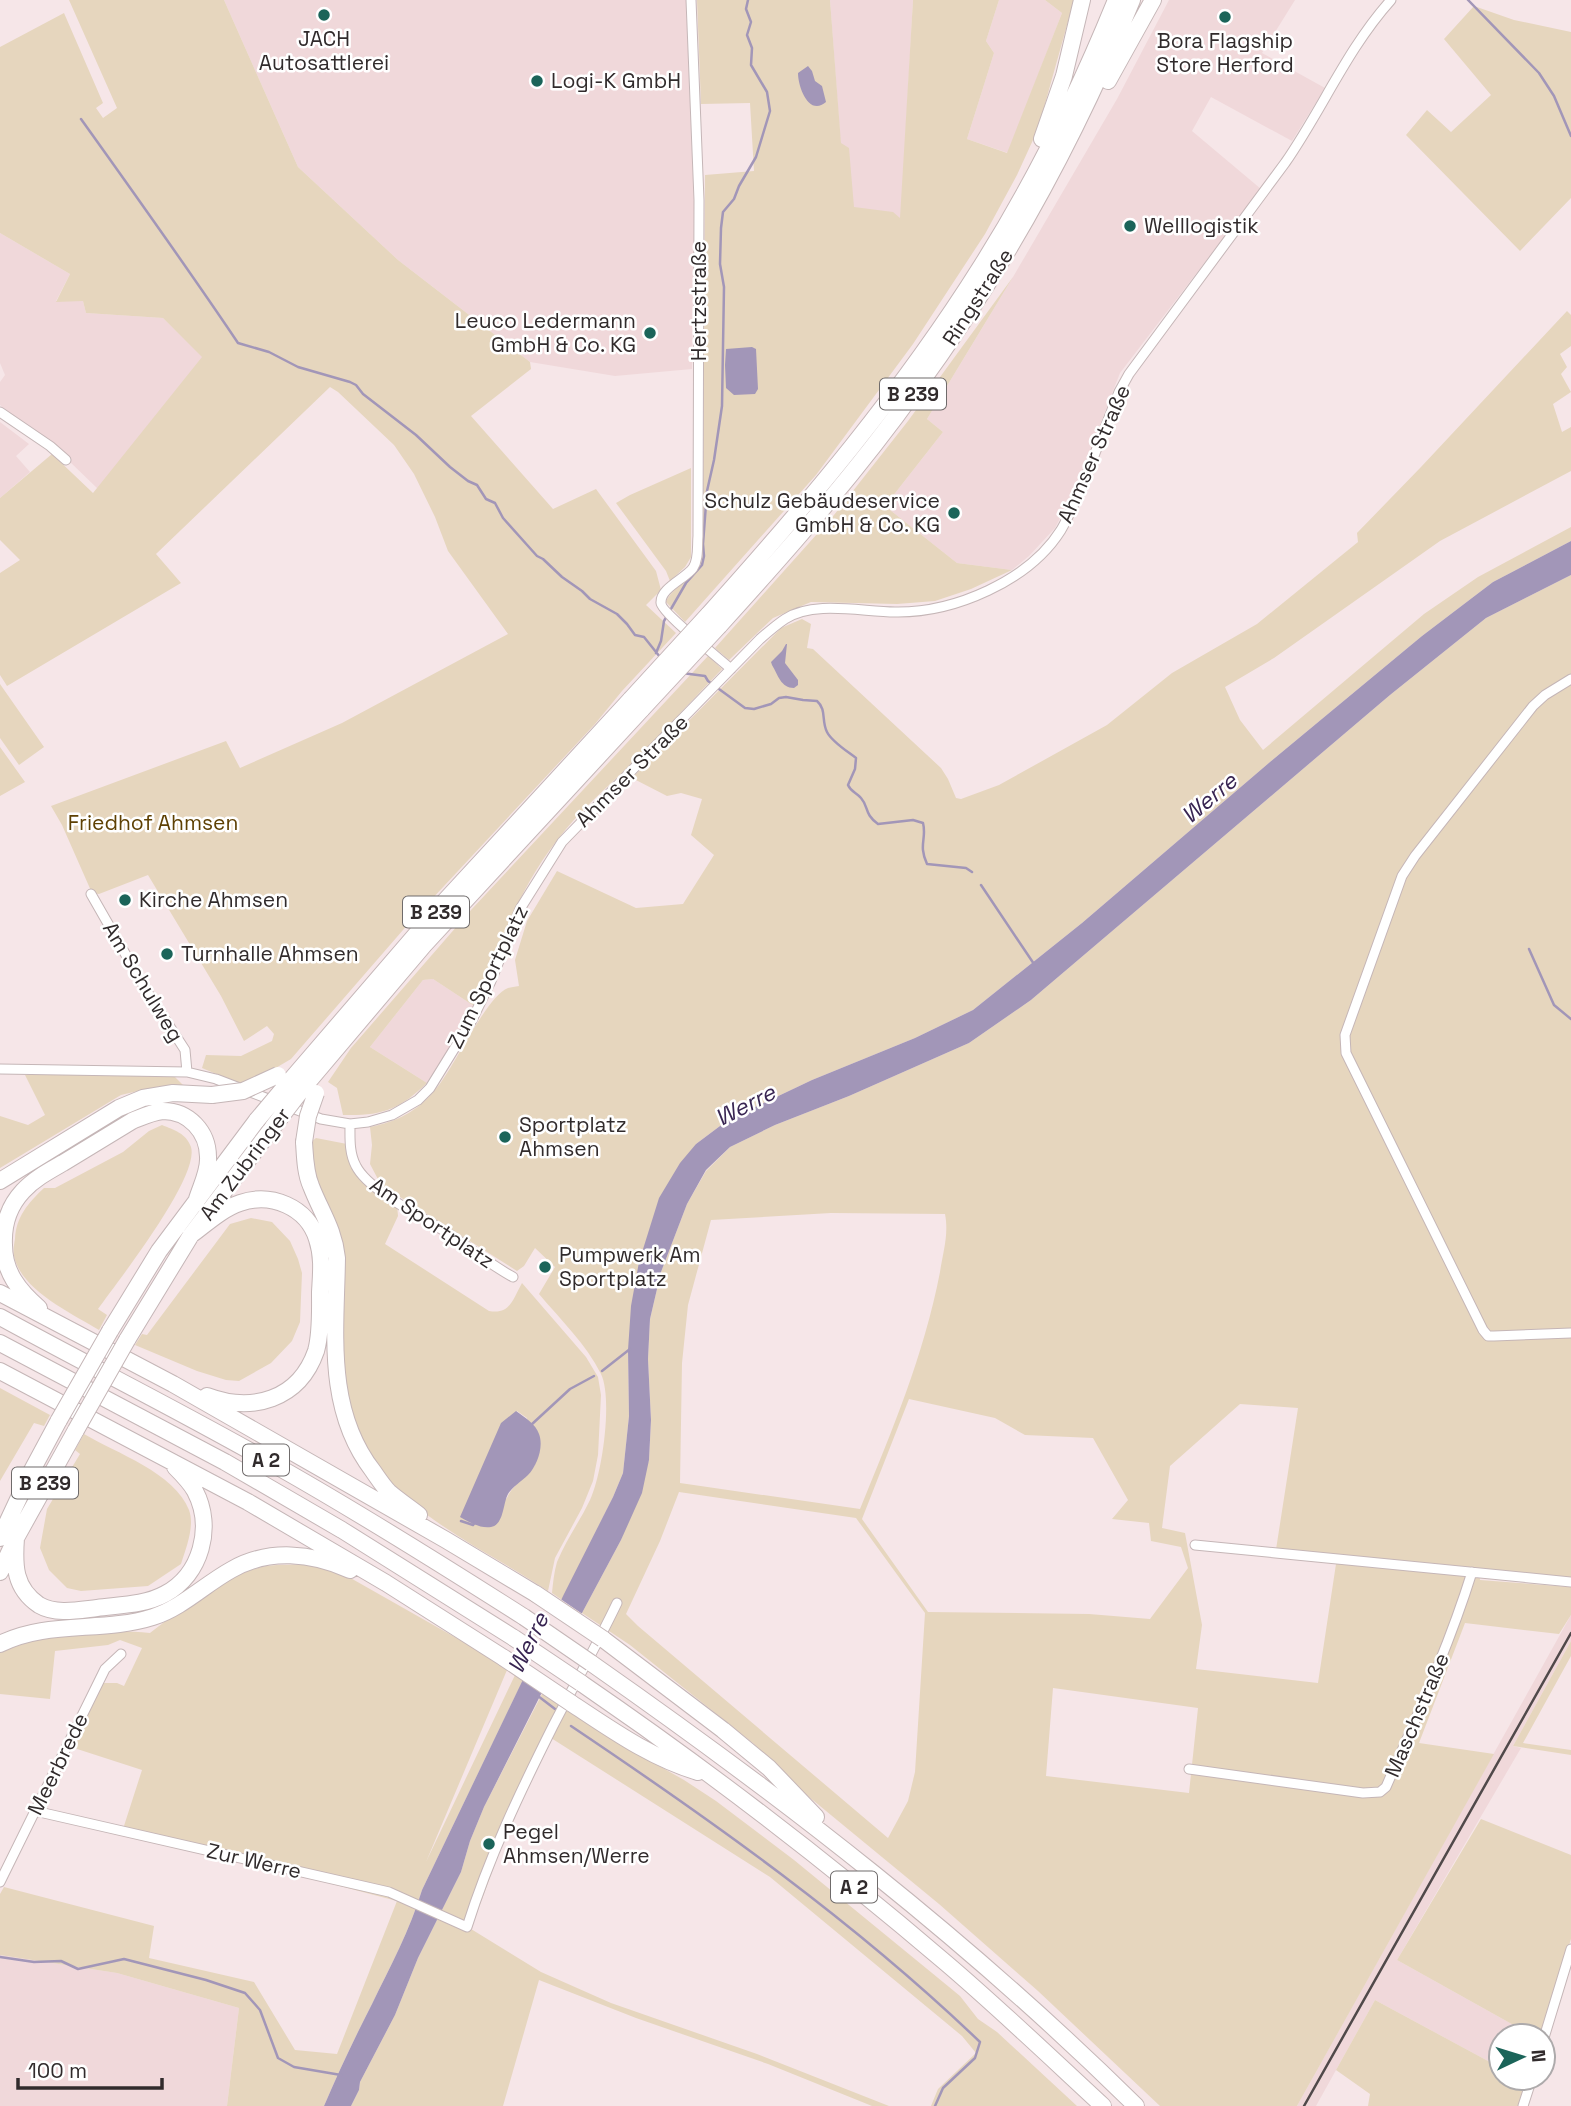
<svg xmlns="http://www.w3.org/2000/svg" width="1571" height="2106" font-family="'Space Grotesk',sans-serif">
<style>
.built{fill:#f0d8da}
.green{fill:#e6d6be;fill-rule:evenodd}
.water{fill:#a296b8}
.pier{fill:#f6e6e8}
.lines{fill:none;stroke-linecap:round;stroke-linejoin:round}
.stream{stroke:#a296b8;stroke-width:2.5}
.street-casing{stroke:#c5b6b7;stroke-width:11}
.highway-casing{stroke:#c5b6b7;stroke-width:18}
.street{stroke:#fff;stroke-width:9}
.highway{stroke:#fff;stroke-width:16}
.rail{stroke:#50494a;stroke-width:2.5}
.highway-bridge-casing{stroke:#c5b6b7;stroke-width:18;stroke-linecap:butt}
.highway-bridge{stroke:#fff;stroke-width:16}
.poi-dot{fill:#1b6459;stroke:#fff;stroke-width:2.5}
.labels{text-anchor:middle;stroke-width:5;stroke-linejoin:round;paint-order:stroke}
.shield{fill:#fff;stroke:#6f6b6b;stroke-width:2}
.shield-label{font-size:19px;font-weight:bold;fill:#312b2c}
.poi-label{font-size:21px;fill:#312b2c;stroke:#fff;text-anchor:start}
.street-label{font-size:21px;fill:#312b2c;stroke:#fff}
.park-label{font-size:21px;fill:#5e4003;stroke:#fff}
.water-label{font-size:23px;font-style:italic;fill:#382552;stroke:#fff}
</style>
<rect width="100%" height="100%" fill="#f6e6e8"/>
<path class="built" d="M224,0H686L694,204L692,369L615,376L530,362L398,260L298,167Z
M830,0H913L901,218L846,217Z
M999,0H1045L1062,13L1008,153L967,139L994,53L986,41Z
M1169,0H1295L1262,53L1325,88L1292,141L1211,97L1192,131L1261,189L1120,373L1076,487L1055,528L1029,556L1012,570L957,563L885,506L943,432L927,419L1013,277L1117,99Z
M0,233L70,274L56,301H83L86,313L163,318L203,357L98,489L69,461L0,405V382L5,375L0,363Z
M0,422L29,444L16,456L30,472L0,498Z
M433,979L474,1006L464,1025L427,1083L370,1047L423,980Z
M1571,1615V1641L1513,1746L1521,1748L1397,1960L1533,2036H1501V2068L1375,2000L1316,2106H1297Z
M0,1955L117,1973L239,2008L227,2106H0Z"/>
<path class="green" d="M69,0H224L298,167L398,260L530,362L531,369L471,416L553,509L596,489L656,571L661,590L646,605L676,633L622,691L595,724L403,930L291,1059L274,1069L240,1084L202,1068L206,1055L241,1056L272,1041L274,1034L267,1026L244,1041L221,996L148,875L99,894L92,893L62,825L51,806L226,741L240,768L342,723L508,634L448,551L435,517L414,474L394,445L338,392L330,387L156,554L181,583L7,686L0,675V573L20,560L0,540V498L52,454L93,493L202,357L163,318L86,313L83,301L56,302L70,274L0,233V47L64,13L103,103L96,108L103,118L117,108Z
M697,0H830L841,143L849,148L854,207L893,212L900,218L913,0H999L986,41L994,53L967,139L1007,153L1062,13L1045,0H1074L1038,129L1017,175L985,234L913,344L816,475L685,622L666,602C672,586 695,580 701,563C704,555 703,542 703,533L705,175L754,171L750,103L701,104Z
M1474,6L1514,20L1571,32V198L1520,251L1406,135L1427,110L1451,132L1491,95L1444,39Z
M1013,277L927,419L943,432L885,506L957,563L1012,570L971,589L935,601L897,604L811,602L773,618L729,660L715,648L834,515L908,421Z
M1567,311L1571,315V346L1560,354L1567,367L1561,374L1571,392L1553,404L1562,432L1571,427V471L1440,541L1274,658L1225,687L1240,720L1263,750L1424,614L1478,577L1571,527V541L1493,582L1422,636L1270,762L1082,923L973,1010L915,1038L812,1080L728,1120L696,1144L628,1350L629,1416L623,1473L613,1497L562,1600L552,1593C553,1583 554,1572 557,1562C566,1540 580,1521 590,1500C602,1475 613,1399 601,1374C586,1344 560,1319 539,1294L555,1267L535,1248L524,1266L517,1271L381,1185L370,1164L372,1145L370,1127C396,1122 418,1111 435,1090C453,1070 487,995 508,988C511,987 515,987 519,986L515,960L527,921L557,871L636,908L683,904L714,855L691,835L702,799L681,793L667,796L632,778L781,628L802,619L811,624L807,648L813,649L941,768L948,779L956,798L961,799L999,785L1107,725L1172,673L1257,624L1358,542L1357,533L1421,467Z
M691,468V557L685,567L670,581L666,571L616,503L630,495Z
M1571,575V1578L1479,1570L1480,1580L1571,1587V1615L1559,1634L1465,1623L1419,1743L1494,1754L1297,2106H1160L1038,1991L939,1904L803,1792L754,1744L630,1645L582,1613L621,1540L649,1460L651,1420L648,1359L650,1319L661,1272L687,1204L706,1171L730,1147L775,1125L849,1096L969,1043L1031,1000L1390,695L1486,618ZM831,1213L945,1214C949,1234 943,1252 940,1272C924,1355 892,1431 860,1509L680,1483L682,1363L688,1305L711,1220ZM909,1399L995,1418L1025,1435L1093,1438L1128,1500L1112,1519L1149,1523L1151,1541L1181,1547L1188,1568L1150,1619L1089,1614L928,1612L862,1519ZM1240,1404L1298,1408L1275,1556L1336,1564L1318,1683L1196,1669L1202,1625L1185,1533L1162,1528L1170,1466ZM679,1492L856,1518L925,1613L915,1772L908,1801L888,1838L638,1626L626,1614L660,1541ZM1053,1688L1198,1708L1189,1793L1046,1776Z
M708,656L722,669C692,700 663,732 633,762C608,787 580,810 558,839C519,888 498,948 474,1006L433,979L423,980L370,1047L427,1083C399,1110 381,1116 343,1115L337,1088L328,1082L351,1048L471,910Z
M0,684L44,747L19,765L0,738Z
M0,747L25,782L0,796Z
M96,1074L175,1077L184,1086L155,1087L121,1095L0,1168V1116L28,1125L45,1115L25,1075Z
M162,1125C174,1130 186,1133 191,1147C200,1177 118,1281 98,1309L107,1315L99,1330C71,1313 21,1290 14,1256C13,1251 14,1244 15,1239C16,1217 28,1203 44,1188H55L123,1152L149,1131Z
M316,1138L347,1144C352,1182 368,1186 397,1205L398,1216L385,1244L489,1311C510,1315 513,1299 522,1283L586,1357L598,1377L601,1395L598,1455L593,1481L582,1508L555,1558L548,1591C470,1539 372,1504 349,1403C347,1392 343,1382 343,1371C341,1332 347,1293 344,1254C342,1229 328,1207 319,1184C314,1170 312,1157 311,1142ZM517,1411L527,1418L535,1465C527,1477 512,1485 507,1498L468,1521L461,1516Z
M251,1218L272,1222L290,1241L298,1259L302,1273L300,1322L292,1341L271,1363L239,1381L226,1380L197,1371L135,1345L142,1334L147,1335L230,1224Z
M0,1388L50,1415L44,1426L34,1423L0,1481Z
M84,1434C116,1453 175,1473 189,1510C195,1526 186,1548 181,1564L148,1586L81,1591L67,1588L49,1570L40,1548L47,1509L80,1454L75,1450Z
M310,1564L347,1576L481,1652L507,1670L426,1862L515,1675L523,1680L422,1890C410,1930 390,1967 372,2004C355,2037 339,2071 324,2106H227L239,2008L117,1973L0,1955V1894L4,1887L154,1926L149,1958L254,1982L295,2050L337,2054L397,1901L123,1829L142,1770L71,1747L103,1683H117L124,1686L142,1648L120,1640L108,1645L55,1651L50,1699L0,1694V1653C42,1633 104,1629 150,1633C182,1609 226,1574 266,1566C280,1564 296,1565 310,1564Z
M1571,1641V1656L1523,1743L1571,1750V1755L1513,1746Z
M542,1694L615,1741L684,1780L716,1801L794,1860L943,1982L960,1996L978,2019L997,2032L1077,2106H931L938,2089L976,2053L962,2036L770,1877L551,1738L502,1845L471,1929L541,1972L611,2003L757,2054L889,2106H872L768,2064L636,2018L539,1980L503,2106H351L359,2090L360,2082L395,2015L418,1958L461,1872L470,1841L484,1807Z
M1481,1819L1571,1855V1939L1540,2036H1533L1397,1960Z
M1375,2000L1501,2068V2078H1521L1525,2080L1519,2106H1368L1370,2094L1336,2070Z"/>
<path class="water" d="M808,66L812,71L815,81L822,86L826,102C809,117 798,87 798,73Z
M752,347L756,349L758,389L755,394L734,395L726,388L725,365L726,349Z
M1571,541V575L1486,618L1390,695L1031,1000L969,1043L849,1096L775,1125L730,1147L706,1170L687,1204L661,1272L650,1319L648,1359L651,1420L649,1460L642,1493L621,1540L582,1613L484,1807L470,1841L461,1872L418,1958L395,2015L360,2082L359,2090L351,2106H324C339,2071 355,2037 372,2004C390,1967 410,1930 422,1890L564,1594L613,1497L623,1473L629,1416L628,1350L631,1306L639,1262L659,1198L680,1163L696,1144L728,1120L812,1080L915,1038L973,1010L1082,923L1270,762L1422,636L1493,582Z
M786,644H787L785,663L798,680V685L794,688C781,688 778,675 772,665L771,662L782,651Z
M516,1411C524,1417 536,1424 539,1434C544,1447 537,1466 528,1475C522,1481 512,1487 508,1494C503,1503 504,1525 491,1527C481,1529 469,1522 460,1517L501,1423Z"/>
<path class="pier" d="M559,1598L584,1615L545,1696L520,1678Z"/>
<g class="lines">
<path class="stream" d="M1468,0L1539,73L1554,96L1571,136
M81,119C134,193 187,267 238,343L269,352L298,367L350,382L356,385L363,394L416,435L450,467L468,481L477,485L486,499L495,503L503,518L537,556L543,559L562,577L582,591L590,599L617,614L627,624L635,635L644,637L660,657
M656,653L661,641L664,621L686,583L702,565L704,556L703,544L707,491L714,460L722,406L724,287L720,264L721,228L723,212L734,199L739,186L756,157L770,111L767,92L751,65L752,48L747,35L751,22L746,9L748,0
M682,673L705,676L708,681L745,708L754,709L771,704L779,698L786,697L803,700L817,701C827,710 821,720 827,732C832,742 847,751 856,758L855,769L848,785C851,792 856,792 861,798C869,807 864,814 878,824L913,820L923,823C927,838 918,845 927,864L966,868L972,872
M981,885L1034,964
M1529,949L1554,1005L1571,1019
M602,1371L630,1349
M531,1425L570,1389L594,1376
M461,1521L473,1525L476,1521
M538,1696L555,1709
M571,1726C714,1822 855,1922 980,2042L975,2058L943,2088L935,2106
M0,1957L34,1962L61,1961L78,1969L124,1959L206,1980L245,1993L260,2010L278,2058L294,2067L341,2075"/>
<defs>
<path id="street" d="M691,0L699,200L698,536C697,546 699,559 693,568C685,579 660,588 661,603C661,612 721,660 731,669
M0,412L50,446L66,460
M1571,679L1545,695L1533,706L1415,856L1402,876L1345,1035L1346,1053L1483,1330L1488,1336H1494L1571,1333
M91,894L146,990L185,1050L187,1072
M0,1069L187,1072L216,1079L321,1119L350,1124L368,1122L392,1115L418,1100L430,1088L472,1020L491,981L520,909L562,842L760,639C768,632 776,625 785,619C814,600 862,612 895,612C954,613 1029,581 1061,530C1072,511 1080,491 1088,471C1098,445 1109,418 1119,392L1129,374L1285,163C1322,110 1347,49 1391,0
M350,1124C350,1138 349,1153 356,1166C368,1190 422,1217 446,1232C469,1247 489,1264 513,1277
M1195,1545L1571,1582
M1189,1769L1363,1793L1380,1792L1386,1787C1417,1716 1449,1646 1472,1572
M35,1811L389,1892L467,1927C489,1857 520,1792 553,1726C574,1685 597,1645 617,1603
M0,1882L105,1669L121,1654
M1543,2041L1571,1949
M1523,2106L1532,2078"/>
<path id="highway" d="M1108,81L1153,0
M1042,139L1064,76L1082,0
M708,615C807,505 903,391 982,265C1035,181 1079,91 1116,0
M719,626C788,550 856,473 916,389C1004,269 1076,138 1132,0
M289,1082L443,903L631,699
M303,1088L424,945L642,709
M304,1142C305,1156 305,1172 311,1186C321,1212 334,1229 337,1258C336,1331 325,1409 373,1471C378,1478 383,1486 389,1492C398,1500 409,1507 419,1515
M0,1181L119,1108L143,1098L173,1093L212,1095
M191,1235C206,1224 222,1209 240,1203C271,1192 307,1207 317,1239C323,1257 321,1274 320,1292C320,1311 321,1333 316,1351C299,1400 252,1413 207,1396
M0,1293L173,1384L446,1540L536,1594
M39,1308C19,1291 4,1272 4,1245C3,1225 9,1206 23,1191C34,1179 49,1171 63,1163C86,1149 109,1135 132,1121C142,1117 152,1112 163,1111C189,1111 208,1132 208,1157C209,1171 201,1186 197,1199
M0,1317C93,1368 188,1415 280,1468C363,1515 444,1566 524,1617
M110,1331L159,1251L257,1120
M127,1340L191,1235L273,1127
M0,1343L225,1462L342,1530L514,1638
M0,1371L248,1502L386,1583L504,1658
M0,1538L30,1474L59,1420
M16,1538C14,1565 14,1588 39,1605C56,1615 79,1610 97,1608C120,1605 145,1605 165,1594C201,1575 214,1527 195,1491C190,1482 182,1474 175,1467
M0,1572L16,1538L76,1430
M603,1639L723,1730L769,1768L816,1817
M0,1644C47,1620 103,1633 153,1617C183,1607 204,1585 231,1570C269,1548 312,1553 350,1570
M591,1663C784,1798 968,1940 1136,2106
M581,1683C708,1770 830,1864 946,1963C1000,2009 1051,2058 1103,2106
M571,1703C612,1730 651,1758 698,1772"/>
</defs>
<use href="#street" class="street-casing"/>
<use href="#highway" class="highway-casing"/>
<use href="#street" class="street"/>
<use href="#highway" class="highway"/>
<path class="rail" d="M1304,2106L1571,1633"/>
<defs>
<path id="highway-bridge" d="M631,699L708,615
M642,709L719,626
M212,1095L243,1091L278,1075
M257,1120L289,1082
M273,1127L303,1088
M304,1142L308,1116L316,1093
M59,1420L110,1331
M76,1430L127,1340
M536,1594L603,1639
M524,1617L591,1663
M514,1638L581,1683
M504,1658L571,1703"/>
</defs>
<use href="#highway-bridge" class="highway-bridge-casing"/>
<use href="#highway-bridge" class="highway-bridge"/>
</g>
<g class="poi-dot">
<circle cx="324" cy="15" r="7"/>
<circle cx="1225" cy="17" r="7"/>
<circle cx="537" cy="81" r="7"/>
<circle cx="1130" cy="226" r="7"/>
<circle cx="650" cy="333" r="7"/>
<circle cx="954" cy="513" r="7"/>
<circle cx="125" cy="900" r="7"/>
<circle cx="167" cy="954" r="7"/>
<circle cx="505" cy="1137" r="7"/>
<circle cx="545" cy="1267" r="7"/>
<circle cx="489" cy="1844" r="7"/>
</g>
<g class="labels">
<g class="shield">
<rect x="880" y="378.5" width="66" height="31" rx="5"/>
<rect x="403" y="896.5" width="66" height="31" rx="5"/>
<rect x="243" y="1444.5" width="46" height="31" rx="5"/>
<rect x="12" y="1467.5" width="66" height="31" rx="5"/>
<rect x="831" y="1871.5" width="46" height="31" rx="5"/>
</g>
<g class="shield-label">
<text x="913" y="401">B 239</text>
<text x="436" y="919">B 239</text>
<text x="266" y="1467">A 2</text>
<text x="45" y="1490">B 239</text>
<text x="854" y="1894">A 2</text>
</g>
<g class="poi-label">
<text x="324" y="46" text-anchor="middle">JACH<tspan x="324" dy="24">Autosattlerei</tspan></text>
<text x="1225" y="48" text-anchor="middle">Bora Flagship<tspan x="1225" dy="24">Store Herford</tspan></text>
<text x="551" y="88">Logi-K GmbH</text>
<text x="1144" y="233">Welllogistik</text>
<text x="636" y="328" text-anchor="end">Leuco Ledermann<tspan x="636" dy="24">GmbH &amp; Co. KG</tspan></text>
<text x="940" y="508" text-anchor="end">Schulz Gebäudeservice<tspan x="940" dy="24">GmbH &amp; Co. KG</tspan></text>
<text x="139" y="907">Kirche Ahmsen</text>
<text x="181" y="961">Turnhalle Ahmsen</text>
<text x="519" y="1132">Sportplatz<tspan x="519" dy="24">Ahmsen</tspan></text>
<text x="559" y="1262">Pumpwerk Am<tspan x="559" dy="24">Sportplatz</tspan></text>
<text x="503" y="1839">Pegel<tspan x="503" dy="24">Ahmsen/Werre</tspan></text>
</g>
<g class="street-label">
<text transform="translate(978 297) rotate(-57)" y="7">Ringstraße</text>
<text transform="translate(699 301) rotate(-90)" y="7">Hertzstraße</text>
<text transform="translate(1094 454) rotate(-66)" y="7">Ahmser Straße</text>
<text transform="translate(632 771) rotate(-45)" y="7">Ahmser Straße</text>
<text transform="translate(488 977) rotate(-64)" y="7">Zum Sportplatz</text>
<text transform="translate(143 982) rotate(59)" y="7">Am Schulweg</text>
<text transform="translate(245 1164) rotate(-53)" y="7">Am Zubringer</text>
<text transform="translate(432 1223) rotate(34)" y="7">Am Sportplatz</text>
<text transform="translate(1417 1715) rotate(-67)" y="7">Maschstraße</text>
<text transform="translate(58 1764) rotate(-64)" y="7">Meerbrede</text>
<text transform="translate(254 1861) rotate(13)" y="7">Zur Werre</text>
</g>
<g class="park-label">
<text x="153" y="830">Friedhof Ahmsen</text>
</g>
<g class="water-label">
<text transform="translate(1209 798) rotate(-40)" y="8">Werre</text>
<text transform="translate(745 1105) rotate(-27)" y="8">Werre</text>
<text transform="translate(528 1643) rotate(-64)" y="8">Werre</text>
</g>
</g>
<g transform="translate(1522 2057) rotate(86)"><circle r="33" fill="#ffffff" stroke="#adaaab" stroke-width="2"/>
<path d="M0-5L12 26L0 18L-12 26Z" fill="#1b6459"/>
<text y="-10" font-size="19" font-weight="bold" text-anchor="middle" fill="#312b2c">N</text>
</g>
<path d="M18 2078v10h144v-10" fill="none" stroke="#312b2c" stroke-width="3.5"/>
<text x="28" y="2078" font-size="21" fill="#312b2c" stroke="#ffffff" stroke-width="5" paint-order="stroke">100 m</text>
</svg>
